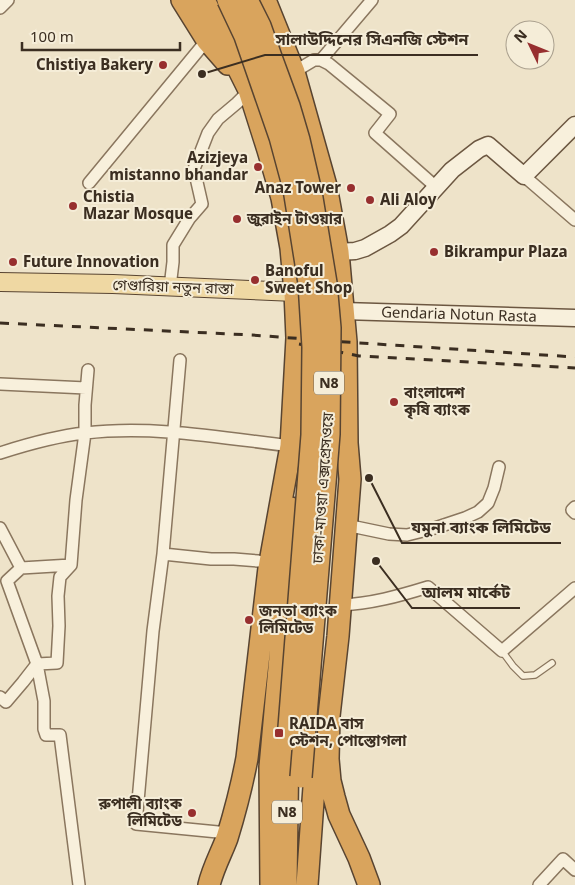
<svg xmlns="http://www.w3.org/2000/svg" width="575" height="885" font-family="Georgia,'Noto Sans Bengali',serif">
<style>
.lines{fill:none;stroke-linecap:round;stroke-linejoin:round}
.lane-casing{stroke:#8a765e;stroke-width:8}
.street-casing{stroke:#8a765e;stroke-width:14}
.secondary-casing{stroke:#6c5741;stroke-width:19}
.primary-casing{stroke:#584431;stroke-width:20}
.highway-casing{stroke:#584431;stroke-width:24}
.lane{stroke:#f8f0dc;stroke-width:5.5}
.street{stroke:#f8f0dc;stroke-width:11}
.secondary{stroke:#f8f0dc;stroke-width:16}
.primary{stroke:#efd8a3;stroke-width:18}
.highway{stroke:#d9a45d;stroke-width:21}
.rail{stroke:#3b2e21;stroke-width:3;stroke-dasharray:9 9;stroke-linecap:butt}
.highway-bridge-casing{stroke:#584431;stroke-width:24;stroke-linecap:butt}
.highway-bridge{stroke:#d9a45d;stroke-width:21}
.poi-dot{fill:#972f2f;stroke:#f5edd8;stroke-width:2}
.labels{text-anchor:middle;stroke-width:4;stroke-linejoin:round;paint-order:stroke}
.shield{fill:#f5edd8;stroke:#736758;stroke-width:1}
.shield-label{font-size:14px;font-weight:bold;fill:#3b2e21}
.poi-label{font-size:15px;font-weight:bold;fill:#3b2e21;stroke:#f5edd8;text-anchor:start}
.street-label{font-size:15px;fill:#3b2e21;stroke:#f5edd8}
.leader{fill:none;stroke:#3b2e21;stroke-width:2}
.callout-dot{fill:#3b2e21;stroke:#f5edd8;stroke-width:2}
.callout-label{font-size:16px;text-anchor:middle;font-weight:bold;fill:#3b2e21;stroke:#f5edd8;stroke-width:4;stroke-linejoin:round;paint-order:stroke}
</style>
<rect width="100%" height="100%" fill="#eee3c9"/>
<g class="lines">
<defs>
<path id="lane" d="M502,651L513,666L523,676L535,675L552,663"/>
<path id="street" d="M0,8L8,0
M321,60L372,0
M291,72H294L314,60H321L329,64L390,114L375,133L436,187
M524,176L575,220
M89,183L207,40
M170,287L173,262V245L189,219L202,204L194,169L208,133L218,119L237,103L250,90
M180,360L163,554L153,631L136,824L228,833
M0,384L86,388
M0,453C28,444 56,436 85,433C154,425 223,438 291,446
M575,507L572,510L575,513
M346,525L389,534L407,535L435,528L465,518L478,512L488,503L494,488L499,467
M0,528L21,568L7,581L37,664L44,701V729L46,735H60L79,885
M163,554L211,559H234L258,561
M21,568L71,565
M340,605C370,604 399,596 428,587L502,651L575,588
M0,697L6,702L23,682L37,664L57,663L59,626L58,596L60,577L71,565L76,500L85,433V405L88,370
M539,885L563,859L575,870"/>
<g id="secondary">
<path d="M330,259L338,252L355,251L365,248L390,234L401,226L452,170L479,149L488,145L524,176L575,125"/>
<path id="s1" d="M343,311L575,318"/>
</g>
<path id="primary" d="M0,282L113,284L295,292L306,296"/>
<path id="highway" d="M182,0L207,40L228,64
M204,0L249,90L268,150L282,198L291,248L295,292L297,338L291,446L269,568L247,758C242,785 235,812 227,838C221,854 213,868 209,885
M265,0L294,72L326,186L338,252L346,342L347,443L350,479L338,636L329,716L328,759L330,781L334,797L339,815L359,858L369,885
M271,885L270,767L288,569L291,508
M286,885L288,740
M307,885L317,745"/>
</defs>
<use href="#lane" class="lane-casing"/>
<use href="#street" class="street-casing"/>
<use href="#secondary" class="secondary-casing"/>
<use href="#primary" class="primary-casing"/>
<use href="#highway" class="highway-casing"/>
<use href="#lane" class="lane"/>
<use href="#street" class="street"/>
<use href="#secondary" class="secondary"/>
<use href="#primary" class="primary"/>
<use href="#highway" class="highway"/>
<path class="rail" d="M0,323L252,335L346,342L575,357
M299,344L359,356L575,368"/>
<defs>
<path id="highway-bridge" d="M228,0L245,36L280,137L294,189L309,283L313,347L312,435L288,740
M247,0L260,26L271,57L289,106L299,140L311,192L326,283L330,328L329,434L301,777"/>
</defs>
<use href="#highway-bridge" class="highway-bridge-casing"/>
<use href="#highway-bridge" class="highway-bridge"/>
</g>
<g class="poi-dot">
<circle cx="163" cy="65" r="5"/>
<circle cx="258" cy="167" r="5"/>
<circle cx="351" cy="188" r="5"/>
<circle cx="370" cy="200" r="5"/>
<circle cx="73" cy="206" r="5"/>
<circle cx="237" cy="219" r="5"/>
<circle cx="434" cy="252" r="5"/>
<circle cx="13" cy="262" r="5"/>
<circle cx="255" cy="280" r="5"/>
<circle cx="394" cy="402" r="5"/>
<circle cx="249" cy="620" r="5"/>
<rect x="274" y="728" width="10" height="10" rx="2.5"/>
<circle cx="192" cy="813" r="5"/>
</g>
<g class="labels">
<g class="shield">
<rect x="314" y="371.5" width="30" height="23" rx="4"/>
<rect x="272" y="800.5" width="30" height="23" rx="4"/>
</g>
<g class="shield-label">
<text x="329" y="388">N8</text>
<text x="287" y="817">N8</text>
</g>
<g class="poi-label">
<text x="153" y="70" text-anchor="end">Chistiya Bakery</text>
<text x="248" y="163" text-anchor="end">Azizjeya<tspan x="248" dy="17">mistanno bhandar</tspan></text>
<text x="341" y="193" text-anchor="end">Anaz Tower</text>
<text x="83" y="202">Chistia<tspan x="83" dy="17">Mazar Mosque</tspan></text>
<text x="380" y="205">Ali Aloy</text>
<text x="247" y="224">জুরাইন টাওয়ার</text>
<text x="444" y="257">Bikrampur Plaza</text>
<text x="23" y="267">Future Innovation</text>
<text x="265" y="276">Banoful<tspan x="265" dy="17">Sweet Shop</tspan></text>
<text x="404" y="398">বাংলাদেশ<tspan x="404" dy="17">কৃষি ব্যাংক</tspan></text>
<text x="259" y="616">জনতা ব্যাংক<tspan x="259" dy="17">লিমিটেড</tspan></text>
<text x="289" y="729">RAIDA বাস<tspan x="289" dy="17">স্টেশন, পোস্তোগলা</tspan></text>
<text x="182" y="809" text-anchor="end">রুপালী ব্যাংক<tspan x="182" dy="17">লিমিটেড</tspan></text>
</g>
<g class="street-label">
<text transform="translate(173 287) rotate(2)" y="5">গেণ্ডারিয়া নতুন রাস্তা</text>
<text dy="5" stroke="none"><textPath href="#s1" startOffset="116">Gendaria Notun Rasta</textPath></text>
<text transform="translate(323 488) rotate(-86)" y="5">ঢাকা-মাওয়া এক্সপ্রেসওয়ে</text>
</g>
</g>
<path class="leader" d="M202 74L265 55H478M369 478L402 543H561M376 561L412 608H520"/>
<g class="callout-dot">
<circle cx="202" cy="74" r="5"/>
<circle cx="369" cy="478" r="5"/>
<circle cx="376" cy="561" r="5"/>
</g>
<g class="callout-label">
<text x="372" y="45">সালাউদ্দিনের সিএনজি স্টেশন</text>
<text x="481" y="533">যমুনা ব্যাংক লিমিটেড</text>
<text x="466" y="598">আলম মার্কেট</text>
</g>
<g transform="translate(530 45) rotate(313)"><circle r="24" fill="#f5edd8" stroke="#aba18f"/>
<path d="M0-4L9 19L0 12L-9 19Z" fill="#972f2f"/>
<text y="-8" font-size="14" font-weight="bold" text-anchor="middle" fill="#3b2e21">N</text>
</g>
<path d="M22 42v8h158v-8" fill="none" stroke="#3b2e21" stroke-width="2.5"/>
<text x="30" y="42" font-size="15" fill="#3b2e21" stroke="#f5edd8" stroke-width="4" paint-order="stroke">100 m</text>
</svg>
